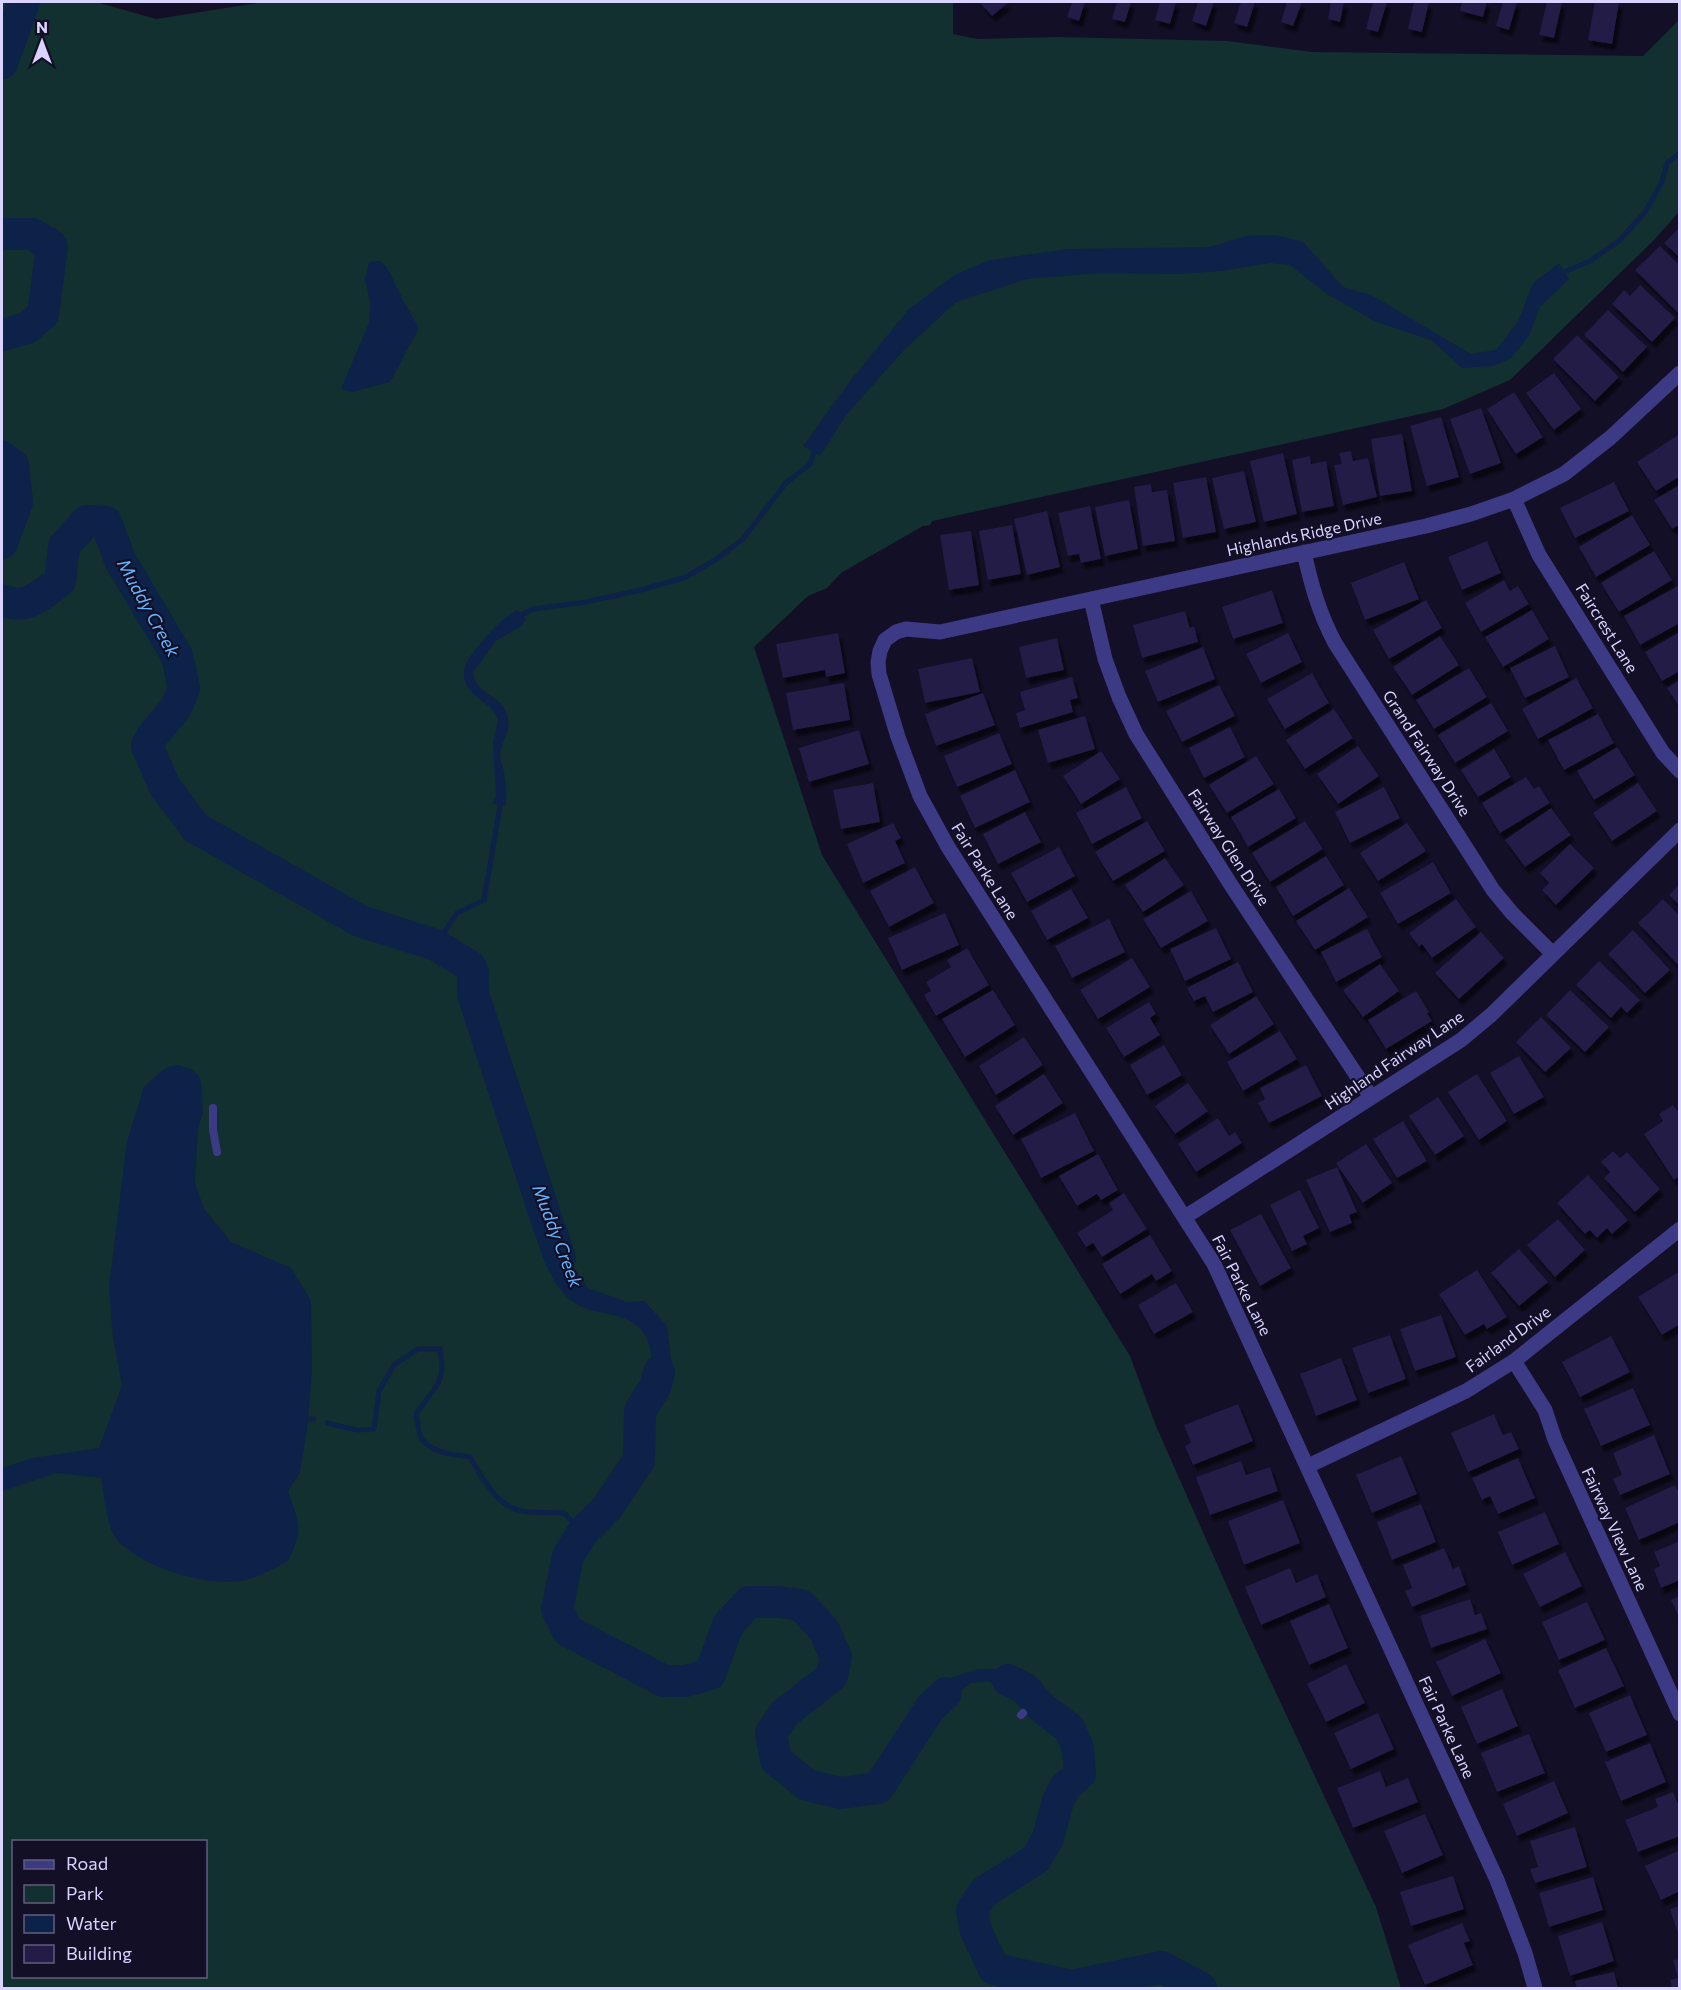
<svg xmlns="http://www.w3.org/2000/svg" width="1681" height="1990" font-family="Commissioner,sans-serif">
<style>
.green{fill:#12302f;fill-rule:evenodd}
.water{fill:#0c2248}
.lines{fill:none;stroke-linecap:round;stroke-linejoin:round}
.stream{stroke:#0c2248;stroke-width:5}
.river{stroke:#0c2248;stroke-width:32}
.building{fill:#241b47;filter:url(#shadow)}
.service{stroke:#3d3a85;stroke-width:8}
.minor{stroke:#3d3a85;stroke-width:15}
.labels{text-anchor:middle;stroke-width:4.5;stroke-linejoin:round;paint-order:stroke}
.street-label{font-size:16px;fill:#d9d4ff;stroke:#130f26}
.water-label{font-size:18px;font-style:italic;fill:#62b6ff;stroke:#130f26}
</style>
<defs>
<filter id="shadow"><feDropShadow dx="3.5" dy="6" stdDeviation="1.5" flood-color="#0009"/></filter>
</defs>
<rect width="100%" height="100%" fill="#130f26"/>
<path class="green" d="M2,2H96L156,19L264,2H953V34L977,39L1058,37L1227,41L1312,52L1643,56L1679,20V212L1653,241L1510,380L1443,409L932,521L930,525L923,526L841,573L827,588L808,596L754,647L822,855L1130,1356L1156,1426L1241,1618L1376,1907L1401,1988H2ZM14,1842H206V1976H14Z"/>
<path class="water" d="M8,225H38L58,229L52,246L2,240V226Z
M1276,235L1303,242L1343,287L1371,295L1471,354L1496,350L1518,322L1533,283L1559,263L1569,279L1540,307L1529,336L1511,358L1494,366L1462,368L1431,340L1376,322L1327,294L1290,265L1270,263L1222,271L1178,274L1100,273L1027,279L956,302L904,350L847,414L820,456L803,446L850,381L909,309L956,274L990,260L1068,249L1210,247L1246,236Z
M380,261L387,267L404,302L419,328L390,382L352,392L341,389L369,323L370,301L365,279L369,262Z
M517,610L524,616L526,620L521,626L496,641L473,672C473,690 499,696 505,710C514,730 502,737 500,755C500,759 502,764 503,768C506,781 507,793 506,805L492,804L496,795L493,742L498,720C493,704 475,700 467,686C463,680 463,670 466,664C473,649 503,616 517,610Z
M179,1065L192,1070L199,1076L201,1083L203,1113L198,1128L195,1183L204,1209L231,1242L291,1268L311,1301L312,1372L307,1430L300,1472L288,1491C299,1525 305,1526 288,1561C274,1568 258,1578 241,1581C207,1587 141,1567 117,1540C107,1528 104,1495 101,1478L57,1473L2,1491V1468L33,1458L99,1448L122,1386L113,1337L109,1287L127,1141L144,1087L163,1070L170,1066Z
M558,1216L574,1268L588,1288L627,1302L644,1301L667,1326L672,1367L651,1423L630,1399L654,1368C651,1358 650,1341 644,1333C627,1310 595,1317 573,1302C548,1283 541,1249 533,1221Z
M979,1669C1014,1669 1022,1675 1047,1699L1036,1714L1009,1689L987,1681L971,1683L949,1699L933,1715L926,1734L913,1714L953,1677Z"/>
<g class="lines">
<path class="stream" d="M1560,277L1564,272L1590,261L1619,241L1645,212L1662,182L1667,163L1680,153
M517,617L533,609L586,602L641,590L686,577L715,560L742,540L786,483L810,464L816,447
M436,945L457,913L484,900L501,800
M302,1419H314
M327,1423L357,1430L374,1429L379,1391L394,1365L418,1349H440C447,1382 434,1388 416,1414C418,1421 418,1432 421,1438C431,1453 455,1455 470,1457C485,1482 497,1510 530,1512C541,1513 552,1512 564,1513L583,1532"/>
<path class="river" d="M2,63L24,2
M2,234H32L52,246L43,314L27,328L2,335
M2,457L13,465L17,502L2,543
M2,600C26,611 40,596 60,581L64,546L87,521L106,522L120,560L177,656L184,688L176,708L152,736L147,746L165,787L196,828L360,921L436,945L470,966L473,973V994L546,1218L560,1257
M659,1372L655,1387L640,1411L639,1460L607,1508L583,1532L568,1556L557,1609L568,1631L664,1681H686L710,1674L728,1625L749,1602H778L801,1605L824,1630L836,1657L832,1676L785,1713L771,1733L776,1760L807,1785L841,1793L878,1788L931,1707L946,1693
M1008,1680L1024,1688L1041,1707L1069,1728L1078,1748L1080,1774L1065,1787L1058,1801L1048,1838L1036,1859L984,1892L972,1910L976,1931L994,1969L1072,1986L1162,1967L1201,1988"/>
</g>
<path class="building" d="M983,2H1009L992,16L981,4Z
M1072,2H1085L1079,21L1067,17Z
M1117,2H1131L1125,22L1112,19Z
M1160,2H1176L1170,24L1155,20Z
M1198,2H1214L1206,26L1192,21Z
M1241,2H1255L1247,27L1234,23Z
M1287,2H1302L1293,26L1281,22Z
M1331,2H1344L1340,22L1328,19Z
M1373,2H1387L1378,32L1366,29Z
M1414,2H1429L1422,32L1408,29Z
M1462,2H1487L1483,17L1460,11Z
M1503,2H1517L1509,30L1496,26Z
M1547,2H1562L1554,38L1539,35Z
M1595,2H1619L1612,44L1588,40Z
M1680,227V258L1664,243Z
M1660,246L1680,266V315L1635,270Z
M1640,285L1675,318L1652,342L1612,304L1624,290L1630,296Z
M1608,310L1647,347L1623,372L1584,335Z
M1577,335L1619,377L1595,401L1553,359Z
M1554,373L1581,409L1554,430L1526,393Z
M1514,392L1543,437L1516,454L1487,409Z
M1481,408L1501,463L1470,474L1450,419Z
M1441,417L1459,477L1427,486L1410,426Z
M1402,434L1412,491L1380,496L1371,439Z
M1678,435L1680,476L1656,491L1637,462Z
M1351,451L1353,461L1368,458L1377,497L1343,505L1334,465L1342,464L1339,453Z
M1283,453L1297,514L1264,522L1250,461Z
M1310,456L1311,464L1326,461L1334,506L1302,512L1292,460Z
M1244,471L1256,522L1224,529L1212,478Z
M1206,477L1216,532L1183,538L1173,483Z
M1614,482L1629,511L1575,538L1560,508Z
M1151,484L1152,492L1167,490L1175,541L1143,546L1134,487Z
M1680,485V524L1672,529L1654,500Z
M1129,500L1138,549L1105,556L1095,507Z
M1090,506L1101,559L1081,563L1079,554L1068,556L1058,513Z
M1047,511L1060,567L1027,575L1014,519Z
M1632,515L1650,545L1596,577L1579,547Z
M1012,525L1021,574L988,580L979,531Z
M971,531L979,585L949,590L940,535Z
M1487,541L1501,573L1462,590L1448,557Z
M1654,551L1672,580L1619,612L1601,583Z
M1404,562L1419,599L1365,620L1351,583Z
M1504,580L1510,591L1518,586L1529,604L1481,632L1465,603Z
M1678,586L1680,589V623L1640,645L1624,616Z
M1272,590L1283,623L1233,639L1222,607Z
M1426,600L1442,628L1389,659L1373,630Z
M1532,610L1549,639L1503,667L1485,637Z
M1185,611L1190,628L1194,626L1198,642L1142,658L1133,625Z
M1680,632V671L1662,681L1645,652Z
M838,633L845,673L826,677L825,670L783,678L776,644Z
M1288,633L1302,662L1261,683L1246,654Z
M1440,636L1459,665L1412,695L1393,667Z
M1057,638L1064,670L1026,678L1019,647Z
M1555,646L1569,677L1525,698L1510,668Z
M1203,647L1215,679L1158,702L1145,671Z
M972,658L980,692L925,703L918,669Z
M1469,668L1487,697L1434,729L1416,700Z
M1312,673L1329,703L1285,729L1267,699Z
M1072,677L1078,698L1070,700L1073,712L1020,728L1016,713L1025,710L1020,692Z
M1576,678L1593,708L1538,739L1522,709Z
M1680,680V708L1667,688Z
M844,683L850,720L793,730L786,693Z
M1219,685L1235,716L1182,742L1166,711Z
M983,693L995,725L936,746L925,714Z
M1491,703L1508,731L1455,763L1438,735Z
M1334,709L1353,738L1305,769L1286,740Z
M1598,714L1614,743L1564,770L1548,740Z
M1085,716L1095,749L1048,763L1038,730Z
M1230,727L1245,757L1204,778L1189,748Z
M859,730L869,764L809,782L799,748Z
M999,733L1012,764L957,787L944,756Z
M1358,746L1379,776L1338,804L1317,774Z
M1617,747L1635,775L1594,800L1577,771Z
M1494,749L1511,777L1478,797L1461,770Z
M1101,751L1120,779L1081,804L1063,776Z
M1256,756L1274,784L1227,813L1209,785Z
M1015,770L1030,802L975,828L960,796Z
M1526,777L1534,789L1539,786L1550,803L1500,833L1482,803Z
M873,783L880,822L841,829L833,790Z
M1638,783L1657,811L1612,841L1593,813Z
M1126,787L1142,818L1092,844L1076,813Z
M1384,787L1400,818L1350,843L1335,812Z
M1279,789L1296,818L1248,847L1231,817Z
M1551,808L1571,835L1525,867L1505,840Z
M1025,812L1041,842L998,864L983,834Z
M1147,821L1165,851L1113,881L1095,852Z
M1305,821L1323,849L1270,882L1252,853Z
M893,823L901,838L895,841L905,863L863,883L847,844Z
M1407,823L1426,851L1378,881L1360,853Z
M1570,844L1594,868L1556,905L1542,890L1549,883L1540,873Z
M1059,847L1075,876L1027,902L1011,873Z
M1326,856L1344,885L1293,916L1276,887Z
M1165,858L1184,885L1143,912L1125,885Z
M1433,862L1451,893L1398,924L1380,893Z
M915,867L934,903L889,927L870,891Z
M1680,884V906L1669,895Z
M1349,888L1368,917L1315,950L1296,921Z
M1071,889L1088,918L1047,940L1031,911Z
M1191,891L1208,921L1161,948L1143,919Z
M1456,899L1476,927L1432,958L1422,944L1419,947L1409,933Z
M1663,899L1680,916V961L1677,964L1638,923Z
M945,913L959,945L902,970L888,938Z
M1109,919L1125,952L1072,978L1055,946Z
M1216,928L1231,959L1185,981L1170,949Z
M1367,929L1382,957L1336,982L1321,952Z
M1633,930L1670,970L1645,993L1608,954Z
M1481,932L1504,958L1459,999L1435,973Z
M967,948L989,985L936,1016L924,995L931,991L926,982L951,967L947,960Z
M1132,958L1150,987L1098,1019L1080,990Z
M1599,961L1640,1000L1627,1013L1621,1007L1611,1018L1576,985Z
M1238,962L1253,992L1213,1012L1205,996L1194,1001L1187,988Z
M1380,964L1399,991L1363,1017L1343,990Z
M993,990L1015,1025L965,1057L942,1019Z
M1570,990L1609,1027L1585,1052L1546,1015Z
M1416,991L1429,1012L1427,1013L1432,1021L1386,1049L1368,1020Z
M1256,996L1274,1024L1229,1054L1210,1025Z
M1149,1002L1156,1014L1150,1018L1160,1035L1124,1057L1106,1028Z
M1541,1017L1571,1048L1545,1072L1516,1042Z
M1280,1031L1297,1059L1243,1091L1227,1062Z
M1024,1037L1043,1065L996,1095L979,1066Z
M1164,1045L1182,1075L1147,1095L1130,1065Z
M1519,1056L1544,1097L1514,1114L1490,1073Z
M1306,1065L1322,1096L1269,1123L1258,1103L1265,1099L1260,1088Z
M1044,1074L1063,1103L1013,1135L995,1106Z
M1477,1074L1507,1121L1479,1140L1448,1092Z
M1188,1083L1208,1111L1175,1134L1155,1106Z
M1438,1097L1464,1136L1435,1155L1409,1116Z
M1673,1105L1680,1114V1176L1674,1180L1644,1134L1663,1121L1659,1114Z
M1075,1113L1094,1151L1041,1178L1021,1139Z
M1218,1118L1229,1136L1235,1132L1242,1143L1196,1172L1178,1144Z
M1403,1121L1427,1161L1397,1178L1373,1139Z
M1366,1144L1392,1183L1363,1203L1336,1163Z
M1613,1151L1620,1158L1627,1152L1660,1189L1635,1212L1604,1178L1610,1172L1601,1162Z
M1098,1154L1118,1190L1101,1200L1097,1194L1077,1206L1059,1176Z
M1337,1167L1357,1212L1349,1215L1352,1223L1330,1232L1306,1180Z
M1588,1175L1628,1220L1612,1234L1607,1228L1597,1238L1590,1230L1585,1234L1557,1203Z
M1300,1190L1319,1228L1303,1236L1307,1244L1292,1251L1270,1205Z
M1124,1193L1147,1229L1102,1257L1093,1243L1086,1247L1077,1233L1113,1210L1109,1203Z
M1261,1214L1291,1268L1260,1286L1230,1230Z
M1558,1219L1585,1250L1555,1277L1527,1245Z
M1150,1235L1172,1271L1156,1281L1152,1274L1120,1294L1102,1264Z
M1519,1249L1548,1282L1519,1306L1491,1273Z
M1477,1270L1507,1317L1487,1329L1484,1324L1465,1335L1439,1294Z
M1680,1271V1324L1662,1335L1638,1297Z
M1176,1283L1193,1312L1154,1334L1138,1305Z
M1441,1315L1456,1357L1415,1371L1400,1329Z
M1390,1335L1406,1379L1368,1393L1352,1348Z
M1611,1336L1630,1372L1580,1397L1562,1362Z
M1341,1358L1357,1400L1316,1416L1300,1374Z
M1633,1388L1650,1425L1601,1446L1584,1409Z
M1238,1404L1253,1441L1193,1465L1185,1446L1191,1443L1184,1425Z
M1494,1414L1503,1435L1511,1432L1519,1449L1468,1472L1451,1433Z
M1654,1435L1670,1474L1620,1495L1613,1479L1622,1475L1613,1453Z
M1401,1456L1417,1494L1372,1513L1356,1475Z
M1518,1458L1535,1498L1498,1514L1490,1496L1482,1500L1472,1478Z
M1241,1461L1246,1475L1270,1467L1278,1491L1210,1515L1196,1477Z
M1675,1485L1680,1494V1522L1639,1540L1625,1508Z
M1283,1500L1300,1543L1244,1565L1228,1521Z
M1421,1504L1436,1542L1392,1560L1377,1522Z
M1545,1512L1559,1544L1512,1565L1498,1532Z
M1680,1541V1580L1661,1588L1654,1569L1660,1566L1654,1552Z
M1444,1548L1453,1569L1459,1566L1466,1585L1412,1607L1405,1591L1412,1588L1403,1565Z
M1565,1552L1582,1586L1540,1607L1523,1574Z
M1290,1568L1296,1583L1317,1574L1326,1597L1261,1625L1245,1587Z
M1680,1596V1619L1671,1600Z
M1470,1599L1475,1615L1481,1613L1487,1629L1431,1648L1420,1616Z
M1587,1602L1605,1640L1559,1660L1542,1622Z
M1329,1604L1348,1648L1309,1665L1290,1621Z
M1485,1639L1501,1673L1452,1696L1436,1662Z
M1606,1648L1624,1686L1575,1708L1558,1670Z
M1346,1664L1365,1703L1326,1722L1307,1684Z
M1502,1689L1518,1726L1477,1744L1461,1707Z
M1630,1695L1647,1735L1606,1752L1589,1713Z
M1378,1713L1394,1749L1351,1769L1334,1733Z
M1529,1734L1545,1773L1497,1792L1481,1753Z
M1650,1743L1666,1782L1621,1801L1605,1762Z
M1380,1771L1386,1787L1408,1778L1418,1802L1353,1828L1337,1788Z
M1554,1781L1568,1813L1517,1836L1503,1804Z
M1673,1792L1680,1809V1836L1638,1852L1625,1820L1658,1807L1655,1799Z
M1425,1814L1443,1855L1402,1873L1384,1831Z
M1575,1827L1587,1867L1535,1883L1530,1869L1538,1867L1530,1841Z
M1680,1850V1891L1661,1900L1645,1866Z
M1453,1876L1464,1909L1411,1926L1400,1892Z
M1593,1877L1603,1910L1549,1927L1539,1893Z
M1680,1906V1937H1679L1670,1909Z
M1602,1922L1614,1961L1570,1976L1558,1936Z
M1462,1923L1470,1941L1464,1943L1473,1965L1425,1985L1408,1945Z
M1680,1959V1988H1672L1670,1980L1678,1978L1673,1960Z
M1614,1972L1618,1988H1577L1575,1981Z"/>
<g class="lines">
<path class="service" d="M213,1108V1130L217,1152
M1021,1715L1023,1713"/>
<path class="minor" d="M1514,499L1539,555L1663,753L1680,771
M1304,552C1311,584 1319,613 1335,643L1493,890L1512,913L1553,954
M1091,599L1105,659L1119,697L1136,734L1231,885L1371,1097
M1185,1217L1461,1040L1491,1015L1680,830
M1514,1361L1545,1410L1555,1440L1680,1714
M1308,1466L1466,1391L1514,1361L1680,1229
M1535,1988L1525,1953L1497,1880L1214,1264L948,847L920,796L898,737L879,674L878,662L880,651L885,640L896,632L906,629L940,632L1426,526L1471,514L1514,499L1564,474L1610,438L1680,373"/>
</g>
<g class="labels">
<g class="street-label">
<text transform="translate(1304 534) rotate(-12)" y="6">Highlands Ridge Drive</text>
<text transform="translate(1607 628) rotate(58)" y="6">Faircrest Lane</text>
<text transform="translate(1427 753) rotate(57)" y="6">Grand Fairway Drive</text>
<text transform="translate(1229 847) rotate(57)" y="6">Fairway Glen Drive</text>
<text transform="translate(985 871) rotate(58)" y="6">Fair Parke Lane</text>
<text transform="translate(1394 1060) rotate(-34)" y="6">Highland Fairway Lane</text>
<text transform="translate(1242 1285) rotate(63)" y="6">Fair Parke Lane</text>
<text transform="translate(1508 1339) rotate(-36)" y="6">Fairland Drive</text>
<text transform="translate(1615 1529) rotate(65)" y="6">Fairway View Lane</text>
<text transform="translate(1447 1727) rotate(65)" y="6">Fair Parke Lane</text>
</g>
<g class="water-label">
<text transform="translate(148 608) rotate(61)" y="6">Muddy Creek</text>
<text transform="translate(557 1236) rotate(69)" y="6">Muddy Creek</text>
</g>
</g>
<rect width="1681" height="1990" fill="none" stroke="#d9d4ff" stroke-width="6"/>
<rect x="12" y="1840" width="195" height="138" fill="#130f26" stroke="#625e7d" stroke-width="1.5"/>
<rect x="24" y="1860" width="30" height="9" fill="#3d3a85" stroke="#625e7d" stroke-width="1.5"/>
<text x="66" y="1870" font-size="18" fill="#d9d4ff">Road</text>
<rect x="24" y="1885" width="30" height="18" fill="#12302f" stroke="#625e7d" stroke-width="1.5"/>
<text x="66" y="1900" font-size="18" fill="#d9d4ff">Park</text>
<rect x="24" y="1915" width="30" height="18" fill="#0c2248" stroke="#625e7d" stroke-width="1.5"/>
<text x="66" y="1930" font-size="18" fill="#d9d4ff">Water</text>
<rect x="24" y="1945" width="30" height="18" fill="#241b47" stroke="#625e7d" stroke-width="1.5"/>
<text x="66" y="1960" font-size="18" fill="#d9d4ff">Building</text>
<g transform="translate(42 42)" stroke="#130f26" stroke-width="4.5" paint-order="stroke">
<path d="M0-4.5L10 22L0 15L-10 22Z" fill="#d9d4ff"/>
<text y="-9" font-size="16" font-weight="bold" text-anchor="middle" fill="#d9d4ff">N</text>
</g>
</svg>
